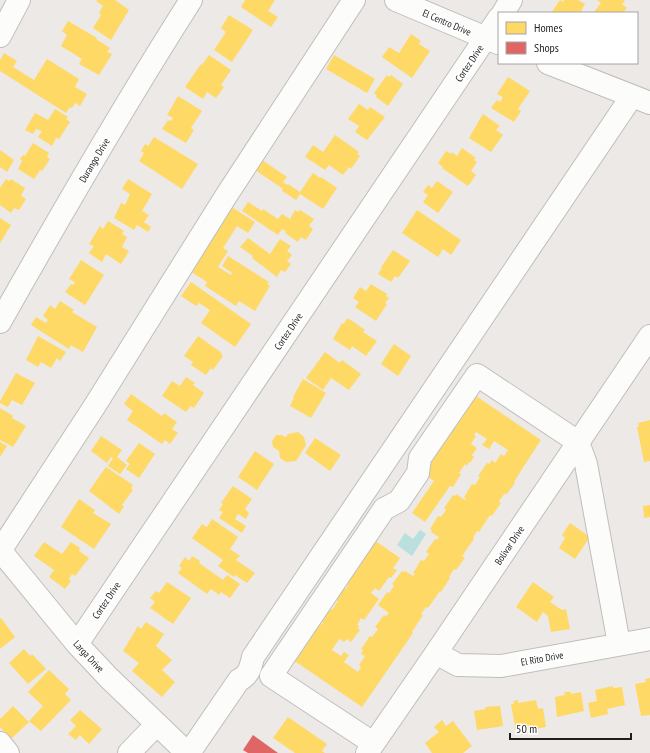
<svg xmlns="http://www.w3.org/2000/svg" width="650" height="753" font-family="'PT Sans Narrow',sans-serif">
<style>
.water{fill:#bae0dd}
.homes{fill:#ffd966}
.shops{fill:#e06666}
.lines{fill:none;stroke-linecap:round;stroke-linejoin:round}
.minor-casing{stroke:#bfbebd;stroke-width:24}
.minor{stroke:#fcfcfb;stroke-width:22}
.labels{text-anchor:middle;stroke-width:4;stroke-linejoin:round;paint-order:stroke}
.street-label{font-size:10px;fill:#1e1e1e;stroke:#fff}
</style>
<rect width="100%" height="100%" fill="#ece9e7"/>
<path class="water" d="M420,530L426,534L412,556L397,545L405,533L413,539Z"/>
<path class="homes" d="M97,0H115L129,10L111,40L93,28L101,15L99,13L103,6L96,1Z
M245,0H275L268,11L278,17L271,27L241,7Z
M560,0L563,2L564,0H578L585,4L581,11L584,13H551Z
M597,0H625L622,4L627,8L623,13H593L601,3Z
M229,15L253,30L232,62L214,50L226,32L221,28Z
M68,21L97,38L96,39L110,48L107,52L112,54L99,75L79,64L82,59L61,46L67,35L62,31Z
M411,34L421,41L419,44L430,51L412,78L382,57L389,47L399,53Z
M4,53L17,61L13,67L34,80L47,59L79,79L75,87L87,94L80,106L75,103L72,108L70,107L66,113L0,71V60Z
M209,55L231,70L221,85L224,87L216,98L207,92L203,99L185,87L201,64L202,65Z
M334,55L375,79L367,93L326,69Z
M387,75L389,77L391,75L403,84L388,106L376,97L377,96L374,93Z
M508,77L530,91L518,109L521,111L514,122L491,108L497,100L500,102L503,97L497,94Z
M178,96L202,111L191,128L194,130L186,143L162,129L168,120L171,121L173,118L167,115Z
M359,104L368,110L370,107L385,117L367,140L355,132L359,126L348,119Z
M55,109L68,117L66,119L70,122L59,139L56,138L52,146L38,137L42,131L36,129L33,134L25,130L35,113L48,120Z
M483,114L500,126L496,130L503,135L491,152L469,138Z
M335,135L359,152L357,154L360,156L351,169L349,167L343,175L329,165L325,170L305,157L313,145L323,152Z
M154,137L198,164L182,189L139,161L144,153L141,151L145,144L148,146Z
M33,143L49,153L47,157L50,159L42,171L40,170L34,179L18,169L22,161L20,159L23,155L25,156Z
M462,148L476,158L474,160L477,162L471,171L476,175L468,186L442,168L443,167L438,163L446,151L451,154L452,152L457,156Z
M0,150L14,160L7,172L0,167Z
M262,160L287,177L283,182L287,185L288,184L300,192L313,173L320,178L321,177L337,188L323,209L300,194L296,200L282,191L283,189L255,170Z
M6,179L9,181L11,179L25,188L21,196L26,199L19,210L14,208L11,213L0,205V188Z
M128,179L152,194L142,211L149,215L144,222L151,227L148,232L137,225L134,230L114,218L121,203L125,205L130,194L122,189Z
M437,181L453,192L438,213L423,202L428,195L423,192L428,185L432,188Z
M248,202L262,211L263,209L278,219L282,214L290,219L295,210L298,212L300,210L314,219L309,226L313,229L306,240L301,237L298,242L285,233L286,231L282,229L278,235L242,211Z
M230,206L255,222L248,233L237,226L223,248L228,251L218,267L231,275L232,273L222,266L228,256L269,282L267,284L270,286L255,311L239,301L236,306L205,286L207,282L187,269Z
M417,210L461,240L451,255L443,249L438,257L402,233Z
M0,218L11,225L0,243Z
M108,221L124,231L122,234L127,237L122,247L129,251L121,264L106,254L102,262L89,253L94,246L89,244L100,226L103,229Z
M248,238L270,254L280,239L291,246L287,251L292,255L287,261L291,264L285,272L281,270L277,277L252,258L253,256L240,247Z
M393,250L410,261L398,278L395,276L391,282L378,274L382,268L381,267Z
M81,260L104,275L85,305L65,292L71,284L73,285L75,282L69,279Z
M191,282L251,324L235,347L201,323L210,310L199,303L196,306L181,296Z
M371,284L387,294L386,296L389,298L385,303L387,304L376,321L355,307L359,302L353,298L360,287L366,291Z
M60,301L74,310L72,312L97,327L83,352L71,345L69,349L31,325L36,317L46,323L48,320L43,316L50,305L55,309Z
M348,318L365,330L363,332L377,341L366,356L352,346L350,350L333,339L342,323L343,324Z
M38,336L66,352L60,361L57,358L51,368L41,362L38,367L26,360Z
M198,336L222,353L221,354L223,356L213,370L211,368L206,375L191,365L193,362L184,356Z
M394,344L411,356L398,376L381,364Z
M325,352L340,363L342,360L361,374L349,390L331,378L323,390L306,378Z
M16,373L35,383L22,405L12,400L8,407L0,403V401Z
M186,377L195,383L193,385L204,393L194,408L191,406L186,412L162,396L172,381L180,386Z
M303,379L326,393L311,418L290,406L294,398L293,397Z
M131,394L162,416L164,413L177,422L172,429L178,433L170,444L165,440L162,444L127,420L133,411L124,404Z
M473,394L541,440L524,466L514,482L515,483L506,495L505,493L499,501L501,503L492,516L490,515L479,532L477,531L473,538L474,539L462,556L465,558L456,570L454,569L449,577L450,578L441,592L440,591L428,608L426,607L421,614L423,615L412,632L413,633L362,707L293,660L318,623L322,625L323,623L321,621L329,609L332,610L338,601L335,599L344,587L346,589L348,585L345,583L374,540L400,558L393,568L397,570L391,578L389,577L379,591L375,588L371,593L379,599L364,620L361,618L357,625L359,626L358,629L360,630L351,642L347,639L344,642L339,639L332,650L341,656L344,652L349,655L344,662L358,672L361,667L359,665L365,656L361,654L363,650L361,649L370,636L372,637L378,629L375,627L384,615L386,616L389,613L378,605L387,592L389,593L394,586L392,584L402,571L404,572L405,571L413,576L415,574L413,573L421,560L424,561L429,554L426,552L435,539L437,540L439,537L431,532L432,530L430,529L438,516L441,517L446,510L444,508L453,495L455,496L456,494L465,500L466,498L464,497L472,484L475,485L480,477L478,476L487,463L489,464L492,460L495,463L501,454L504,456L508,450L494,441L489,449L482,445L487,439L476,432L474,435L476,436L471,444L477,448L472,455L474,457L470,463L469,462L467,466L465,464L459,473L461,474L453,487L450,486L425,522L412,513L434,481L424,474L433,456L435,457L441,448L438,446L446,435L449,436L450,433L447,431Z
M0,408L13,416L12,418L26,426L13,447L0,440Z
M650,420V461L644,462L637,427H639L638,423Z
M298,432L304,437L306,445L296,461L286,462L280,458L279,451L273,447L272,441L276,435H281L286,437L288,434Z
M101,436L122,450L117,457L127,465L120,474L108,466L113,458L111,457L107,463L91,451Z
M315,438L341,455L330,471L305,453Z
M0,442L7,446L0,457Z
M139,443L155,454L139,478L126,469L130,464L126,461Z
M255,451L274,464L257,490L238,477Z
M106,467L133,485L131,488L133,490L122,505L124,506L119,514L89,491Z
M233,486L252,499L245,509L249,513L246,519L238,514L235,519L246,526L242,533L219,518L223,512L219,510L223,504L221,503Z
M79,499L95,510L93,513L111,524L94,549L61,527Z
M650,505V517L644,518L643,506Z
M212,519L238,537L230,549L240,556L236,560L255,573L247,583L235,575L234,577L218,566L223,560L192,538L202,524L207,527Z
M570,523L590,537L575,559L559,548L565,538L562,535Z
M44,542L62,554L71,542L80,548L79,551L89,558L75,576L72,574L69,579L71,581L65,589L49,577L54,570L34,556Z
M192,556L200,561L199,563L223,580L227,575L240,584L230,598L221,592L219,595L211,589L207,594L178,573L182,568L179,566L185,557L189,561Z
M167,582L191,598L173,624L150,608L155,602L150,598L156,591L159,593Z
M533,582L554,597L550,602L562,610L566,609L570,629L551,632L548,616L543,612L537,622L516,607Z
M1,618L15,637L0,649V619Z
M146,622L164,634L156,646L172,660L162,670L175,682L162,697L132,671L139,663L123,651L138,626L141,629Z
M24,649L30,656L32,654L46,669L28,684L9,663Z
M49,670L69,689L65,694L71,700L41,731L29,721L43,706L28,692Z
M650,678V715L641,716L635,684L646,682L645,679Z
M613,686V688L622,687L625,705L607,709L608,714L591,718L588,703L597,701L595,690Z
M564,692H571V694L581,692L584,711L557,717L555,697L565,695Z
M518,700V703L536,700L538,709L543,708L546,727L516,732L511,704H514L513,701Z
M13,706L29,722L11,739L0,727V719Z
M500,706L503,726L477,730L474,711L486,709L485,707Z
M80,710L102,729L89,744L80,735L76,740L68,734L76,726L70,720Z
M288,717L327,744L322,751L325,753H295L273,738Z
M442,720L446,726L453,721L472,746L463,753H432L425,743L439,732L434,727Z"/>
<path class="shops" d="M253,735L278,753H248L243,750Z"/>
<g class="lines">
<defs>
<path id="minor" d="M396,0L498,43
M503,13L511,0
M0,36L19,0
M548,63L650,103
M0,322C61,214 124,105 191,0
M0,550L77,644L109,678L187,753
M0,551L94,407L226,196L354,0
M77,644L499,18
M436,653L458,665L501,666L650,639
M0,743L8,753
M373,743L271,676L384,509L399,501L418,473L420,458L477,375L578,442L586,464L619,644
M129,753L157,724
M189,753L239,680C249,676 251,666 253,657L632,96
M367,753L436,653L650,336"/>
</defs>
<use href="#minor" class="minor-casing"/>
<use href="#minor" class="minor"/>
</g>
<g class="labels">
<g class="street-label">
<text transform="translate(447 22) rotate(23)" y="4">El Centro Drive</text>
<text transform="translate(469 63) rotate(-56)" y="4">Cortez Drive</text>
<text transform="translate(94 160) rotate(-59)" y="4">Durango Drive</text>
<text transform="translate(288 331) rotate(-56)" y="4">Cortez Drive</text>
<text transform="translate(509 545) rotate(-56)" y="4">Bolivar Drive</text>
<text transform="translate(106 600) rotate(-56)" y="4">Cortez Drive</text>
<text transform="translate(89 656) rotate(47)" y="4">Larga Drive</text>
<text transform="translate(542 658) rotate(-10)" y="4">El Rito Drive</text>
</g>
</g>
<rect x="498" y="12" width="140" height="52" fill="#ffffff" stroke="#a5a5a5"/>
<rect x="506" y="22" width="20" height="12" fill="#ffd966" stroke="#a5a5a5"/>
<text x="534" y="32" font-size="12" fill="#1e1e1e">Homes</text>
<rect x="506" y="42" width="20" height="12" fill="#e06666" stroke="#a5a5a5"/>
<text x="534" y="52" font-size="12" fill="#1e1e1e">Shops</text>
<path d="M510 733v6h121v-6" fill="none" stroke="#1e1e1e" stroke-width="2"/>
<text x="516" y="733" font-size="12" fill="#1e1e1e" stroke="#ffffff" stroke-width="3" paint-order="stroke">50 m</text>
</svg>
